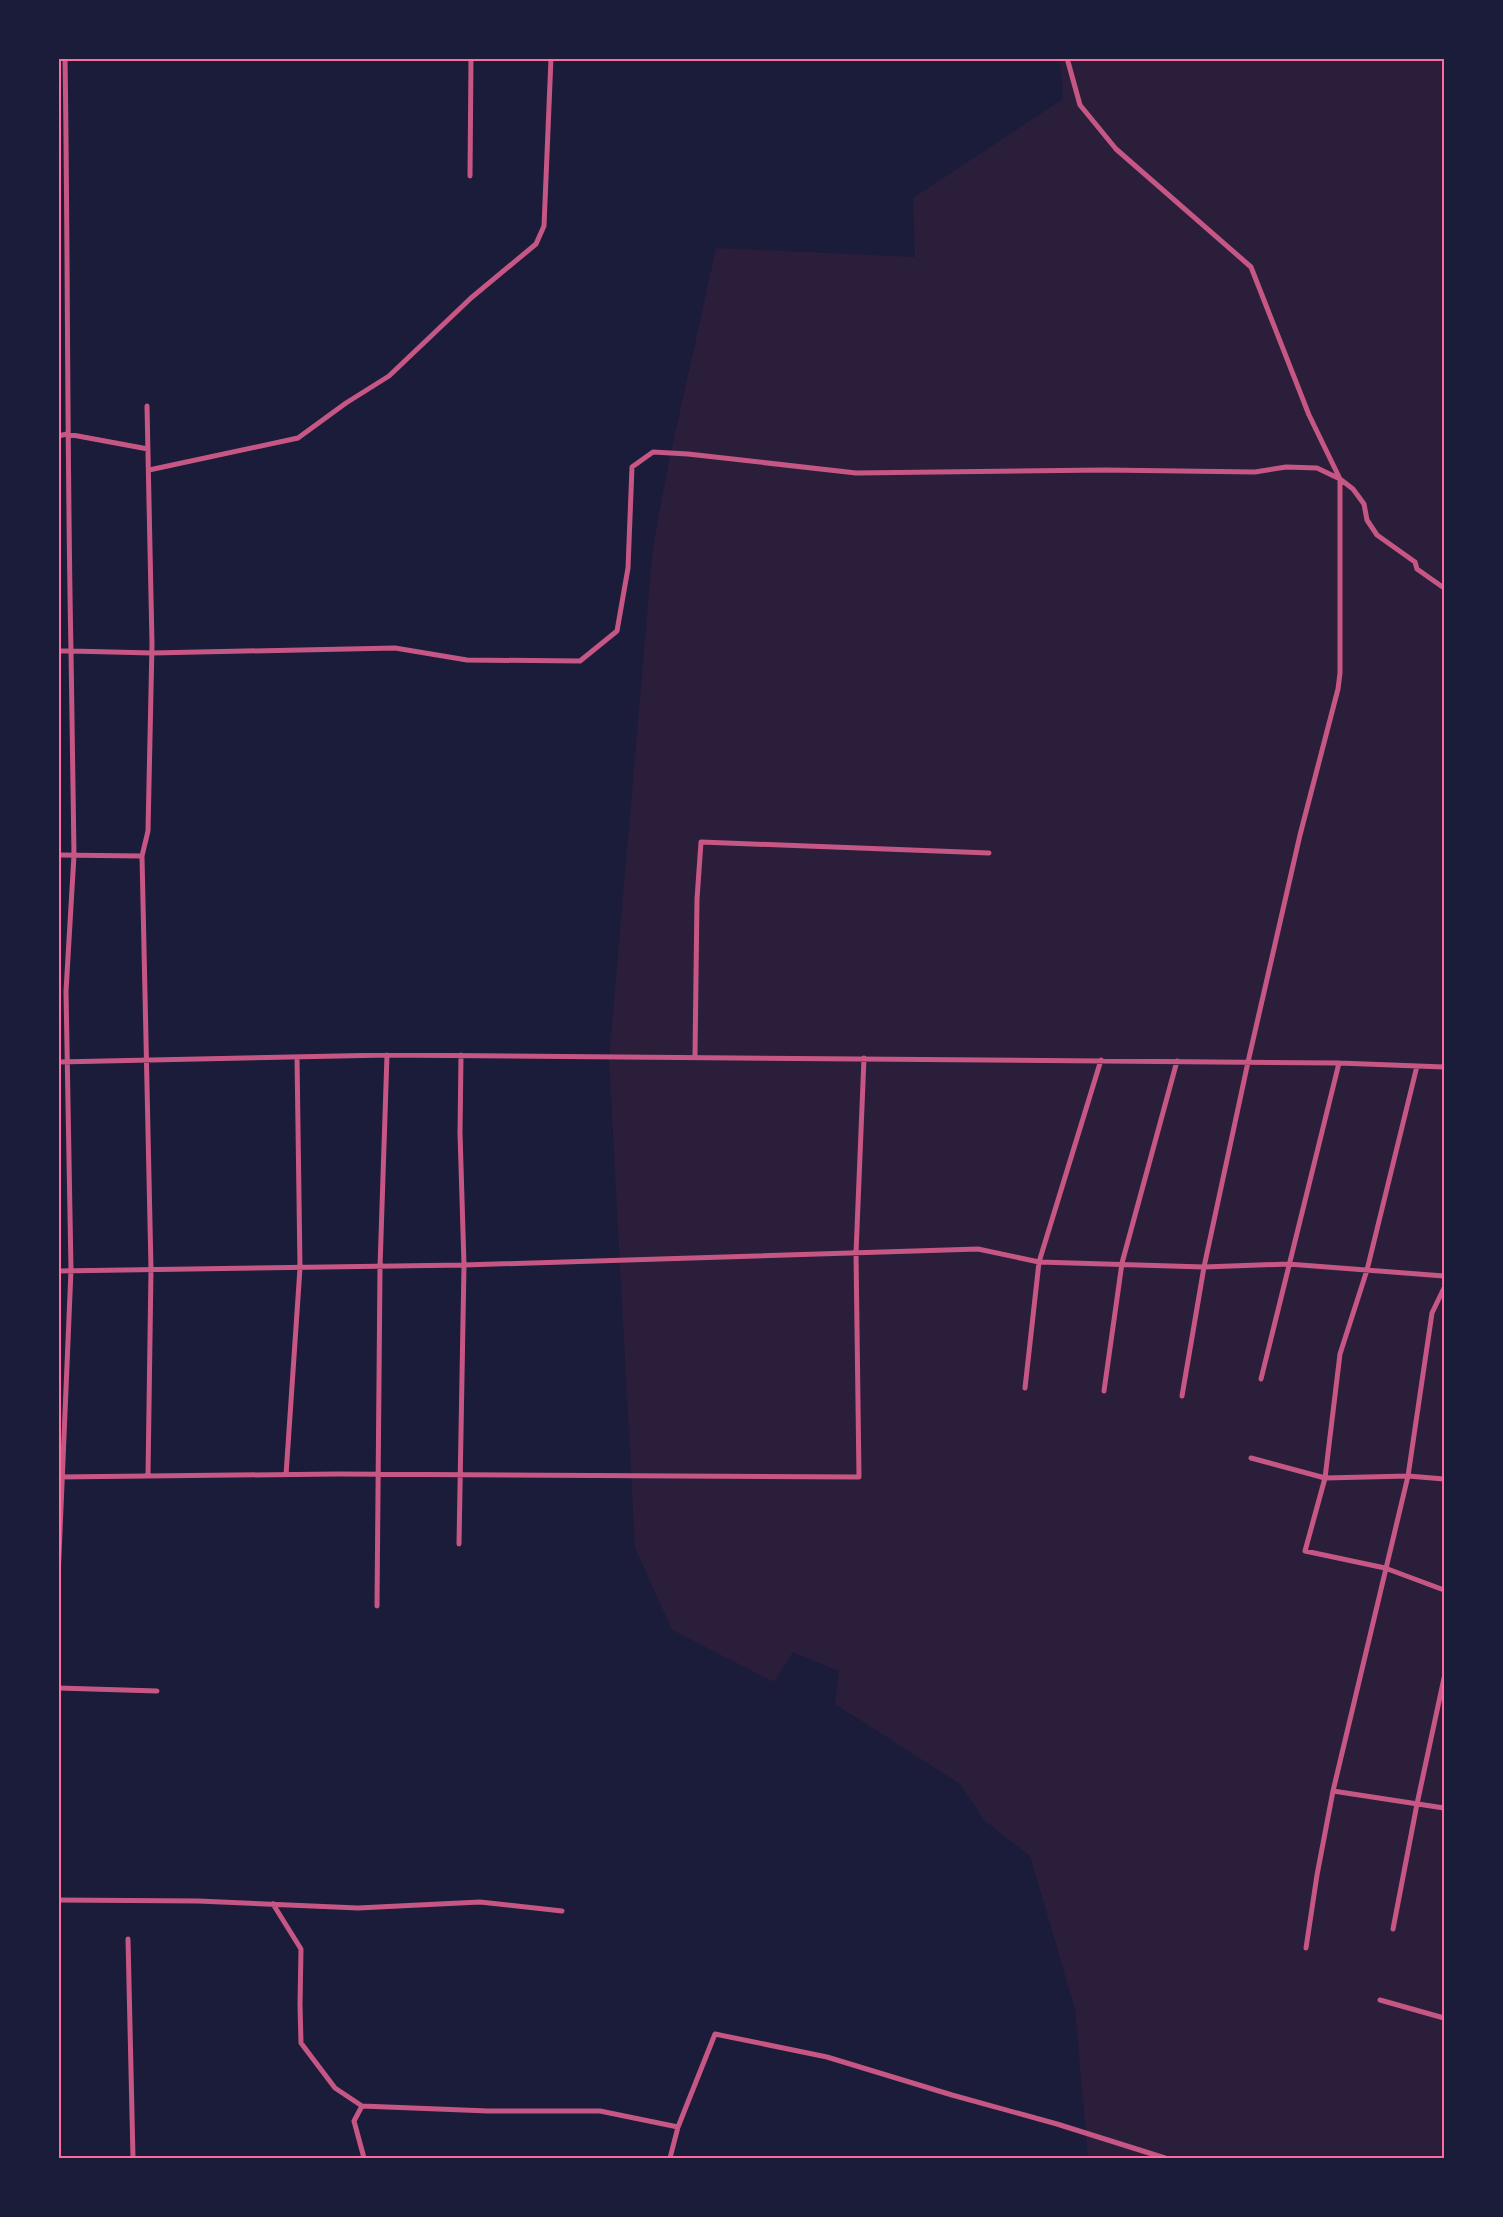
<svg xmlns="http://www.w3.org/2000/svg" width="1503" height="2217" font-family="Signika,sans-serif">
<style>
.green{fill:#2a1e3b}
.lines{fill:none;stroke-linecap:round;stroke-linejoin:round}
.minor{stroke:#c65784;stroke-width:5}
.neatline{fill:none;stroke:#ff6b9d;stroke-width:2}
</style>
<rect width="100%" height="100%" fill="#1b1b3a"/>
<path class="green" d="M1060,59H1444V2158H1088L1075,2009L1030,1856L985,1821L960,1784L835,1704L839,1671L793,1652L774,1682L672,1630L635,1548L609,1059L653,546L669,461L716,248L915,257L913,198L1063,99Z"/>
<g class="lines">
<path class="minor" d="M65,58C68,256 67,454 71,651L152,653L395,648L467,660L580,661L617,631L628,568L632,467L653,452L688,454L856,473L1105,470L1255,472L1286,467L1317,468L1340,479V673L1338,689L1300,835L1248,1062L1204,1267L1182,1396
M1067,58L1080,105L1116,149L1251,267L1309,415L1340,479L1353,489L1364,504L1367,520L1377,535L1415,562L1417,569L1444,588
M470,176L471,58
M58,436L67,434L148,449
M149,470L298,438L346,403L389,376L471,298L536,244L544,226L551,58
M58,651H71L74,855L66,991L71,1270L58,1579
M58,855L142,856L148,831L152,644L147,406
M142,856L151,1269L148,1476
M695,1056L697,899L701,842L989,853
M58,1062L387,1055L1339,1063L1444,1067
M1417,1066L1367,1270L1340,1354L1325,1478L1305,1551L1385,1568L1444,1590
M58,1271L464,1265L978,1249L1039,1262L1204,1267L1288,1264L1444,1276
M1261,1379L1339,1063
M1025,1388L1039,1262L1101,1060
M1104,1391L1122,1263L1177,1061
M1251,1458L1325,1478L1408,1476L1444,1479
M286,1475L300,1268L297,1057
M58,1477L337,1474L859,1477L856,1253L864,1058
M459,1544L464,1265L460,1133L461,1055
M377,1606L380,1267L387,1055
M58,1688L157,1691
M1333,1791L1444,1808
M58,1900L198,1901L358,1908L480,1902L562,1911
M273,1904L301,1949L300,2005L301,2043L335,2088L362,2106L354,2121L364,2158
M1393,1929L1417,1804L1444,1678
M128,1939L133,2158
M1306,1948L1317,1875L1333,1791L1408,1476L1432,1313L1444,1288
M1380,2000L1444,2018
M362,2106L488,2111H600L678,2127L670,2158
M678,2127L715,2034L827,2057L952,2095L1057,2124L1165,2158"/>
</g>
<rect width="1503" height="2217" fill="none" stroke="#1b1b3a" stroke-width="120"/>
<rect x="60" y="60" width="1383" height="2097" class="neatline"/>
</svg>
